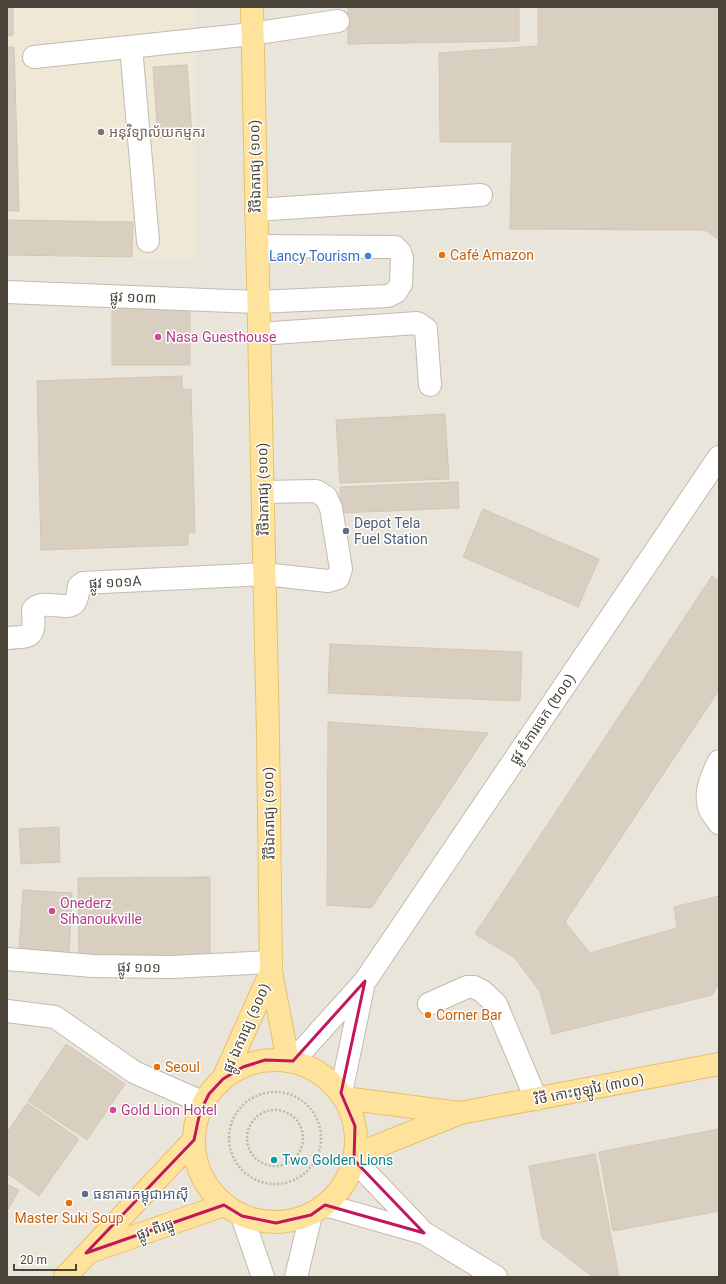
<svg xmlns="http://www.w3.org/2000/svg" width="726" height="1284" font-family="Roboto,'Noto Sans Khmer',sans-serif">
<style>
.residential{fill:#eae5da}
.education{fill:#efe8d6}
.building{fill:#d8cfc1;stroke:#d3c7b4}
.lines{fill:none;stroke-linecap:round;stroke-linejoin:round}
.minor-casing{stroke:#c2bbae;stroke-width:24}
.major-casing{stroke:#e6c16a;stroke-width:24}
.path{stroke:#c4b79f;stroke-width:2.5;stroke-dasharray:2 2;stroke-linecap:butt}
.minor{stroke:#fff;stroke-width:22}
.major{stroke:#ffe39c;stroke-width:22}
.marked{fill:none;stroke:#c2185b;stroke-width:3;stroke-linejoin:round}
.education-dot{fill:#8d6e63;stroke:#fff;stroke-width:1.5}
.food-dot{fill:#e8710a;stroke:#fff;stroke-width:1.5}
.shop-dot{fill:#3f7fe0;stroke:#fff;stroke-width:1.5}
.hotel-dot{fill:#d1479c;stroke:#fff;stroke-width:1.5}
.service-dot{fill:#5c6f8a;stroke:#fff;stroke-width:1.5}
.culture-dot{fill:#0f9aa8;stroke:#fff;stroke-width:1.5}
.labels{text-anchor:middle;stroke-width:3;stroke-linejoin:round;paint-order:stroke}
.education-label{font-size:14px;fill:#785e54;stroke:#fff;text-anchor:start}
.street-label{font-size:14px;fill:#4b4439;stroke:#fff}
.food-label{font-size:14px;fill:#c56008;stroke:#fff;text-anchor:start}
.shop-label{font-size:14px;fill:#366cbe;stroke:#fff;text-anchor:end}
.hotel-label{font-size:14px;fill:#b23c85;stroke:#fff;text-anchor:start}
.service-label{font-size:14px;fill:#4e5e75;stroke:#fff;text-anchor:start}
.culture-label{font-size:14px;fill:#0d838f;stroke:#fff;text-anchor:start}
</style>
<rect width="100%" height="100%" fill="#f6f3ec"/>
<path class="residential" d="M7,7H719V1277H7Z"/>
<path class="education" d="M7,7H194L197,260L7,257Z"/>
<path class="building" d="M7,7H13V35L7,36Z
M348,7H519V41L348,44Z
M538,7H719V240L705,230L510,229L512,142H440L439,53L538,46Z
M7,47H14L19,211H7Z
M187,65L192,135L158,138L153,67Z
M7,220L133,222L132,257L7,255Z
M112,305H190V365H112Z
M182,376V389H191L195,533H188V545L41,550L37,381Z
M445,414L449,479L340,483L336,420Z
M458,482L459,508L341,513L340,487Z
M483,509L599,559L578,607L463,557Z
M712,576L719,581V690L565,922L590,953L677,928L674,907L719,896V983L712,995L552,1034L540,992L515,958L475,934Z
M330,644L522,652L520,701L328,693Z
M328,722L488,733L371,908L327,905Z
M59,827L60,862L21,864L19,829Z
M210,877V957L79,959L78,878Z
M23,890L72,893L69,953L19,950Z
M66,1044L125,1084L87,1140L28,1101Z
M27,1103L79,1139L39,1196L7,1173V1133Z
M719,1129V1211L613,1231L599,1152Z
M595,1154L619,1277H593L542,1238L529,1166Z
M7,1184L19,1190L7,1211Z"/>
<g class="lines">
<defs>
<path id="minor" d="M131,47L148,241
M34,57L252,34L338,21
M256,210L481,195
M7,292L258,302L388,296L396,292L401,284L402,258L400,252L395,247L257,246
M259,334L417,323L426,329L430,385
M7,638C33,637 35,637 33,610C43,597 68,613 75,602C78,597 78,591 79,586L83,583L264,574L328,581L338,578L341,569L331,508L326,497L316,491L263,492
M719,761C713,774 704,791 709,807C710,812 716,818 719,823
M7,959L93,966L172,967L271,962
M429,1004L467,987H474L482,991L496,1004L536,1099
M7,1011L55,1017L134,1072L204,1103
M293,1061L365,981L719,457
M341,1093L364,982
M354,1160L424,1233L496,1277
M325,1205L423,1233
M242,1216L263,1277
M296,1277L311,1215"/>
<path id="major" d="M252,7L268,735L271,972L288,1061
M194 1141a81 81 0 1 1 162 0a81 81 0 1 1-162 0Z
M223,1079L271,972
M344,1098L459,1113
M355,1155L460,1113L719,1064
M89,1252L224,1205
M65,1277L194,1140"/>
</defs>
<use href="#minor" class="minor-casing"/>
<use href="#major" class="major-casing"/>
<path class="path" d="M229 1138a46 46 0 1 1 92 0a46 46 0 1 1-92 0Z
M247 1138a28 28 0 1 1 56 0a28 28 0 1 1-56 0Z"/>
<use href="#minor" class="minor"/>
<use href="#major" class="major"/>
</g>
<path class="marked" d="M365,981L341,1093L355,1126L354,1160L424,1233L325,1205L311,1215L276,1223L242,1216L224,1205L86,1253L194,1140L200,1112L209,1094L223,1079L243,1067L265,1060L293,1061Z"/>
<circle class="education-dot" cx="101" cy="132" r="4"/>
<g class="food-dot">
<circle cx="442" cy="255" r="4"/>
<circle cx="428" cy="1015" r="4"/>
<circle cx="157" cy="1067" r="4"/>
<circle cx="69" cy="1203" r="4"/>
</g>
<circle class="shop-dot" cx="368" cy="256" r="4"/>
<g class="hotel-dot">
<circle cx="158" cy="337" r="4"/>
<circle cx="52" cy="911" r="4"/>
<circle cx="113" cy="1110" r="4"/>
</g>
<g class="service-dot">
<circle cx="346" cy="531" r="4"/>
<circle cx="85" cy="1194" r="4"/>
</g>
<circle class="culture-dot" cx="274" cy="1160" r="4"/>
<g class="labels">
<g class="education-label">
<text x="109" y="137">អនុវិទ្យាល័យកម្មករ</text>
</g>
<g class="street-label">
<text transform="translate(255 166) rotate(-91)" y="5">វិថីឯករាជ្យ (១០០)</text>
<text transform="translate(133 297) rotate(2)" y="5">ផ្លូវ ១០៣</text>
<text transform="translate(263 489) rotate(-91)" y="5">វិថីឯករាជ្យ (១០០)</text>
<text transform="translate(115 582) rotate(-3)" y="5">ផ្លូវ ១០១A</text>
<text transform="translate(542 719) rotate(-56)" y="5">ផ្លូវ ចំការចេក (២០០)</text>
<text transform="translate(269 813) rotate(-91)" y="5">វិថីឯករាជ្យ (១០០)</text>
<text transform="translate(139 967) rotate(1)" y="5">ផ្លូវ ១០១</text>
<text transform="translate(246 1028) rotate(-66)" y="5">ផ្លូវ ឯករាជ្យ (១០០)</text>
<text transform="translate(589 1089) rotate(-11)" y="5">វិថី កោះពូឡូវៃ (៣០០)</text>
<text transform="translate(155 1229) rotate(-19)" y="5">ផ្លូវ ពីរធ្នូ</text>
</g>
<g class="food-label">
<text x="450" y="260">Café Amazon</text>
<text x="436" y="1020">Corner Bar</text>
<text x="165" y="1072">Seoul</text>
<text x="69" y="1223" text-anchor="middle">Master Suki Soup</text>
</g>
<g class="shop-label">
<text x="360" y="261">Lancy Tourism</text>
</g>
<g class="hotel-label">
<text x="166" y="342">Nasa Guesthouse</text>
<text x="60" y="908">Onederz<tspan x="60" dy="16">Sihanoukville</tspan></text>
<text x="121" y="1115">Gold Lion Hotel</text>
</g>
<g class="service-label">
<text x="354" y="528">Depot Tela<tspan x="354" dy="16">Fuel Station</tspan></text>
<text x="93" y="1199">ធនាគារកម្ពុជាអាសុី</text>
</g>
<g class="culture-label">
<text x="282" y="1165">Two Golden Lions</text>
</g>
</g>
<rect width="726" height="1284" fill="none" stroke="#4b4439" stroke-width="16"/>
<path d="M14 1264v6h62v-6" fill="none" stroke="#4b4439" stroke-width="2"/>
<text x="20" y="1264" font-size="12" fill="#4b4439" stroke="#ffffff" stroke-width="3" paint-order="stroke">20 m</text>
</svg>
